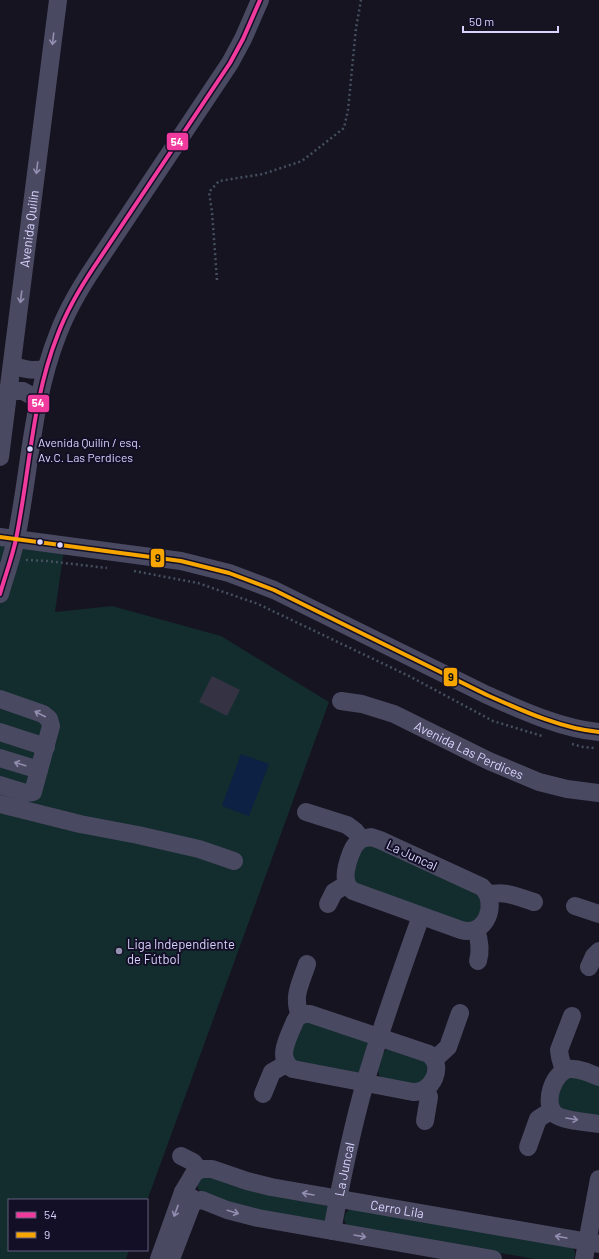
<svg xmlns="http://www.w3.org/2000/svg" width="599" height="1259" font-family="Barlow,sans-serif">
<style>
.green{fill:#132c2d}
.water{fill:#0d2144}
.building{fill:#343243}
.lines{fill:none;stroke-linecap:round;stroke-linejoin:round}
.path{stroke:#44505f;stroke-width:2.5;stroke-dasharray:2 3;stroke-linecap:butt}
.minor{stroke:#4a4962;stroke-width:18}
.bus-1-casing{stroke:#130f26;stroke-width:7}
.bus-2-casing{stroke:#130f26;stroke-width:7}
.bus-1{stroke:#f13a9d;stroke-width:4}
.bus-2{stroke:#f7a600;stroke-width:4}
.oneway{stroke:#928eb0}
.bus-dot{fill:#d9d4ff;stroke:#130f26;stroke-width:1.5}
.poi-dot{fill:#9591b1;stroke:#130f26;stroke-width:1.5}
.labels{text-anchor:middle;stroke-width:4;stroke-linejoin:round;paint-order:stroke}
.bus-label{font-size:12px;fill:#d9d4ff;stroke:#130f26;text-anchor:start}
.street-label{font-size:13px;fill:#d9d4ff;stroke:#130f26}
.poi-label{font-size:13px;fill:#d9d4ff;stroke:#130f26;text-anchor:start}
.line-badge{stroke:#130f26;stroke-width:1.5}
.badge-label{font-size:11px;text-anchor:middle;font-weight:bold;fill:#fff}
.pale-badge-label{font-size:11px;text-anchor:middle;font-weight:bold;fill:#111}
</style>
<rect width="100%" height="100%" fill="#161421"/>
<path class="green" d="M0,541L64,550L55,612L112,606L221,636L329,702L147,1201V1200H9V1250H129L126,1259H0Z
M367,843L475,890L485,902L474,925L357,888L351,871L358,851Z
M305,1020L369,1042L360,1074L296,1065L290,1049Z
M388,1048L430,1062L424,1086L381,1078C374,1071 381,1053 388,1048Z
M567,1075L599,1082V1117L562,1111L556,1097Z
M203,1176L328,1206L325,1221L261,1212L202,1193L198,1189L197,1183Z
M350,1209L571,1247C575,1250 576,1254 574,1259H534L347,1225C342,1219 344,1213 350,1209Z"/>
<path class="water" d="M241,754L269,764L249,816L222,806Z"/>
<path class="building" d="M212,676L240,690L227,716L199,702Z"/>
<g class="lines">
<path class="path" d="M217,280L212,212L209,192L219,181L263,174L302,161L344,128L348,110L356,28L361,0
M26,560L47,561L107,568
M134,571L198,583L258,604L409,676L493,721L542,736
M572,744L583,747L594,748"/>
<g class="minor">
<path d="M12,365C24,370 33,371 46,369"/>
<path d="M9,391H23L39,400"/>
<path id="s1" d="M0,457L58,0"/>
<path d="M0,537L181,561L229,573L274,590L487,695C521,710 562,729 599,732"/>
<path d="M0,594C5,576 12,558 16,539C30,470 32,399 58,334C67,310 80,288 94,267L230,63L243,39L260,0"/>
<path d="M0,699L43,714L49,719L51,726L33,792L26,793L0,785"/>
<path id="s2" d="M341,701L362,704L394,714L489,761L539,782L567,789L599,793"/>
<path d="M0,732L46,747"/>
<path d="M0,758L39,770"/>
<path d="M0,804L80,824L138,835L199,849L234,861"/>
<path d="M306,812L347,825L355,831L361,839"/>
<path d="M371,837L380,840L482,887C499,903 486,937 461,930L353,891C349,888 346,885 346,880C344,871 351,847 359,841C362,838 366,838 371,837Z"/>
<path d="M488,895C506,890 517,897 534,902"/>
<path d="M328,904L334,892L347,884"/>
<path d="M575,906L599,914"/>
<path d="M476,930C480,941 481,950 478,961"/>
<path d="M589,967L594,956L599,951"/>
<path d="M303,1014H310L429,1054C445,1067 432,1093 413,1092L293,1069C275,1058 289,1037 295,1021L297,1018Z"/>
<path d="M300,1015C292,996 301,983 307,964"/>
<path d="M434,1060L448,1047L460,1013"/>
<path d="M564,1071L560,1057L559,1050L572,1016"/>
<path d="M599,1077C590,1073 579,1068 569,1069C553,1072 542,1105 556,1115C565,1121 588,1122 599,1124"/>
<path d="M263,1094L272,1072L286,1064"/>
<path d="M425,1121L429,1097L426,1089"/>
<path d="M528,1147L538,1119L552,1110"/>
<path d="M181,1156L193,1162L199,1170"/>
<path d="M183,1192L196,1201L202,1200L227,1210L258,1218L493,1259"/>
<path id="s3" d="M332,1231C341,1182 351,1132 365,1083C381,1027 401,972 421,916"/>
<path id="s4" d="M159,1259L183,1192L195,1172L202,1169H212L247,1181L271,1187L599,1244"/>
<path d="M171,1259L192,1204L196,1201"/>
<path d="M584,1259L599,1179"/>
</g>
<defs>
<path id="bus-1" d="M0,594C5,576 12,558 16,539C30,470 32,399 58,334C67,310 80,288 94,267L230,63L243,39L260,0"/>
<path id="bus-2" d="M0,537L181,561L229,573L274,590L487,695C521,710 562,729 599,732"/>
</defs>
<use href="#bus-1" class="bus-1-casing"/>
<use href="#bus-2" class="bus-2-casing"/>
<use href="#bus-1" class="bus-1"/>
<use href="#bus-2" class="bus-2"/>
</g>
<defs><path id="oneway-shaft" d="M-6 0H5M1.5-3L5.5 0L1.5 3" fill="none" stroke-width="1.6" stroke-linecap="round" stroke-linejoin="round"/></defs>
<g class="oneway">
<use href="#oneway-shaft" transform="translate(53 39) rotate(97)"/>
<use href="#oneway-shaft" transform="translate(37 168) rotate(97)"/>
<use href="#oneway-shaft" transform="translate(21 297) rotate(97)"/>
<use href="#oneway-shaft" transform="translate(40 714) rotate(-153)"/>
<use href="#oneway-shaft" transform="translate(20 764) rotate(-163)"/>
<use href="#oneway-shaft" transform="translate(572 1119) rotate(9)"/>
<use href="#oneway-shaft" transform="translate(308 1194) rotate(-170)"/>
<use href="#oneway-shaft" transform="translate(176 1211) rotate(110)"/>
<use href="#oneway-shaft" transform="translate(233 1212) rotate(17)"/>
<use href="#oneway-shaft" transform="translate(360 1236) rotate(10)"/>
<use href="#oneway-shaft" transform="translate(561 1237) rotate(-170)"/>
</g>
<g class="bus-dot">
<circle cx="30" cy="449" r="3.5"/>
<circle cx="40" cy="542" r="3.5"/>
<circle cx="60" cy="545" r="3.5"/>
</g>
<circle class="poi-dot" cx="119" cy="951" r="4"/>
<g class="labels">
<g class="bus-label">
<text x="38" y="447">Avenida Quilín / esq.<tspan x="38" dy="15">Av.C. Las Perdices</tspan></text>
</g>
<g class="street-label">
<text dy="5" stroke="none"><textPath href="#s1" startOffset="230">Avenida Quilín</textPath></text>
<text dy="5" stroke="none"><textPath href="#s2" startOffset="138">Avenida Las Perdices</textPath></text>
<text transform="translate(412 855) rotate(25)" y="5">La Juncal</text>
<text dy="5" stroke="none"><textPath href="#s3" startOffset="63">La Juncal</textPath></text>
<text dy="5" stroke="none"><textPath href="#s4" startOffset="302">Cerro Lila</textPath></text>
</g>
<g class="poi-label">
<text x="127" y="949">Liga Independiente<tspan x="127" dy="15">de Fútbol</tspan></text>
</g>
</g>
<g class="line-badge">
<rect x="166" y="132" width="23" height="19" rx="4" fill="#f13a9d"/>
<rect x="27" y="394" width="23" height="19" rx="4" fill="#f13a9d"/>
<rect x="150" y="548" width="15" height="20" rx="4" fill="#f7a600"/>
<rect x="443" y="667" width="15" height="20" rx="4" fill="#f7a600"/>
</g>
<g class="badge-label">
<text x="177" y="146">54</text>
<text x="38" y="407">54</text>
</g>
<g class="pale-badge-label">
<text x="158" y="562">9</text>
<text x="451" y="681">9</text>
</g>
<rect x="8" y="1199" width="140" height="52" fill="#130f26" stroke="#625e7d"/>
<rect x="16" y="1212" width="20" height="6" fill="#f13a9d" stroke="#625e7d"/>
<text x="44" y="1219" font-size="12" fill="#d9d4ff">54</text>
<rect x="16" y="1232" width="20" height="6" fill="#f7a600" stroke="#625e7d"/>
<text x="44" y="1239" font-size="12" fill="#d9d4ff">9</text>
<path d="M463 26v6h95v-6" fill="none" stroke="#d9d4ff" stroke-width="2"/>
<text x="469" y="26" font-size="12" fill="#d9d4ff" stroke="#130f26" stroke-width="3" paint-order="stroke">50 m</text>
</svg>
